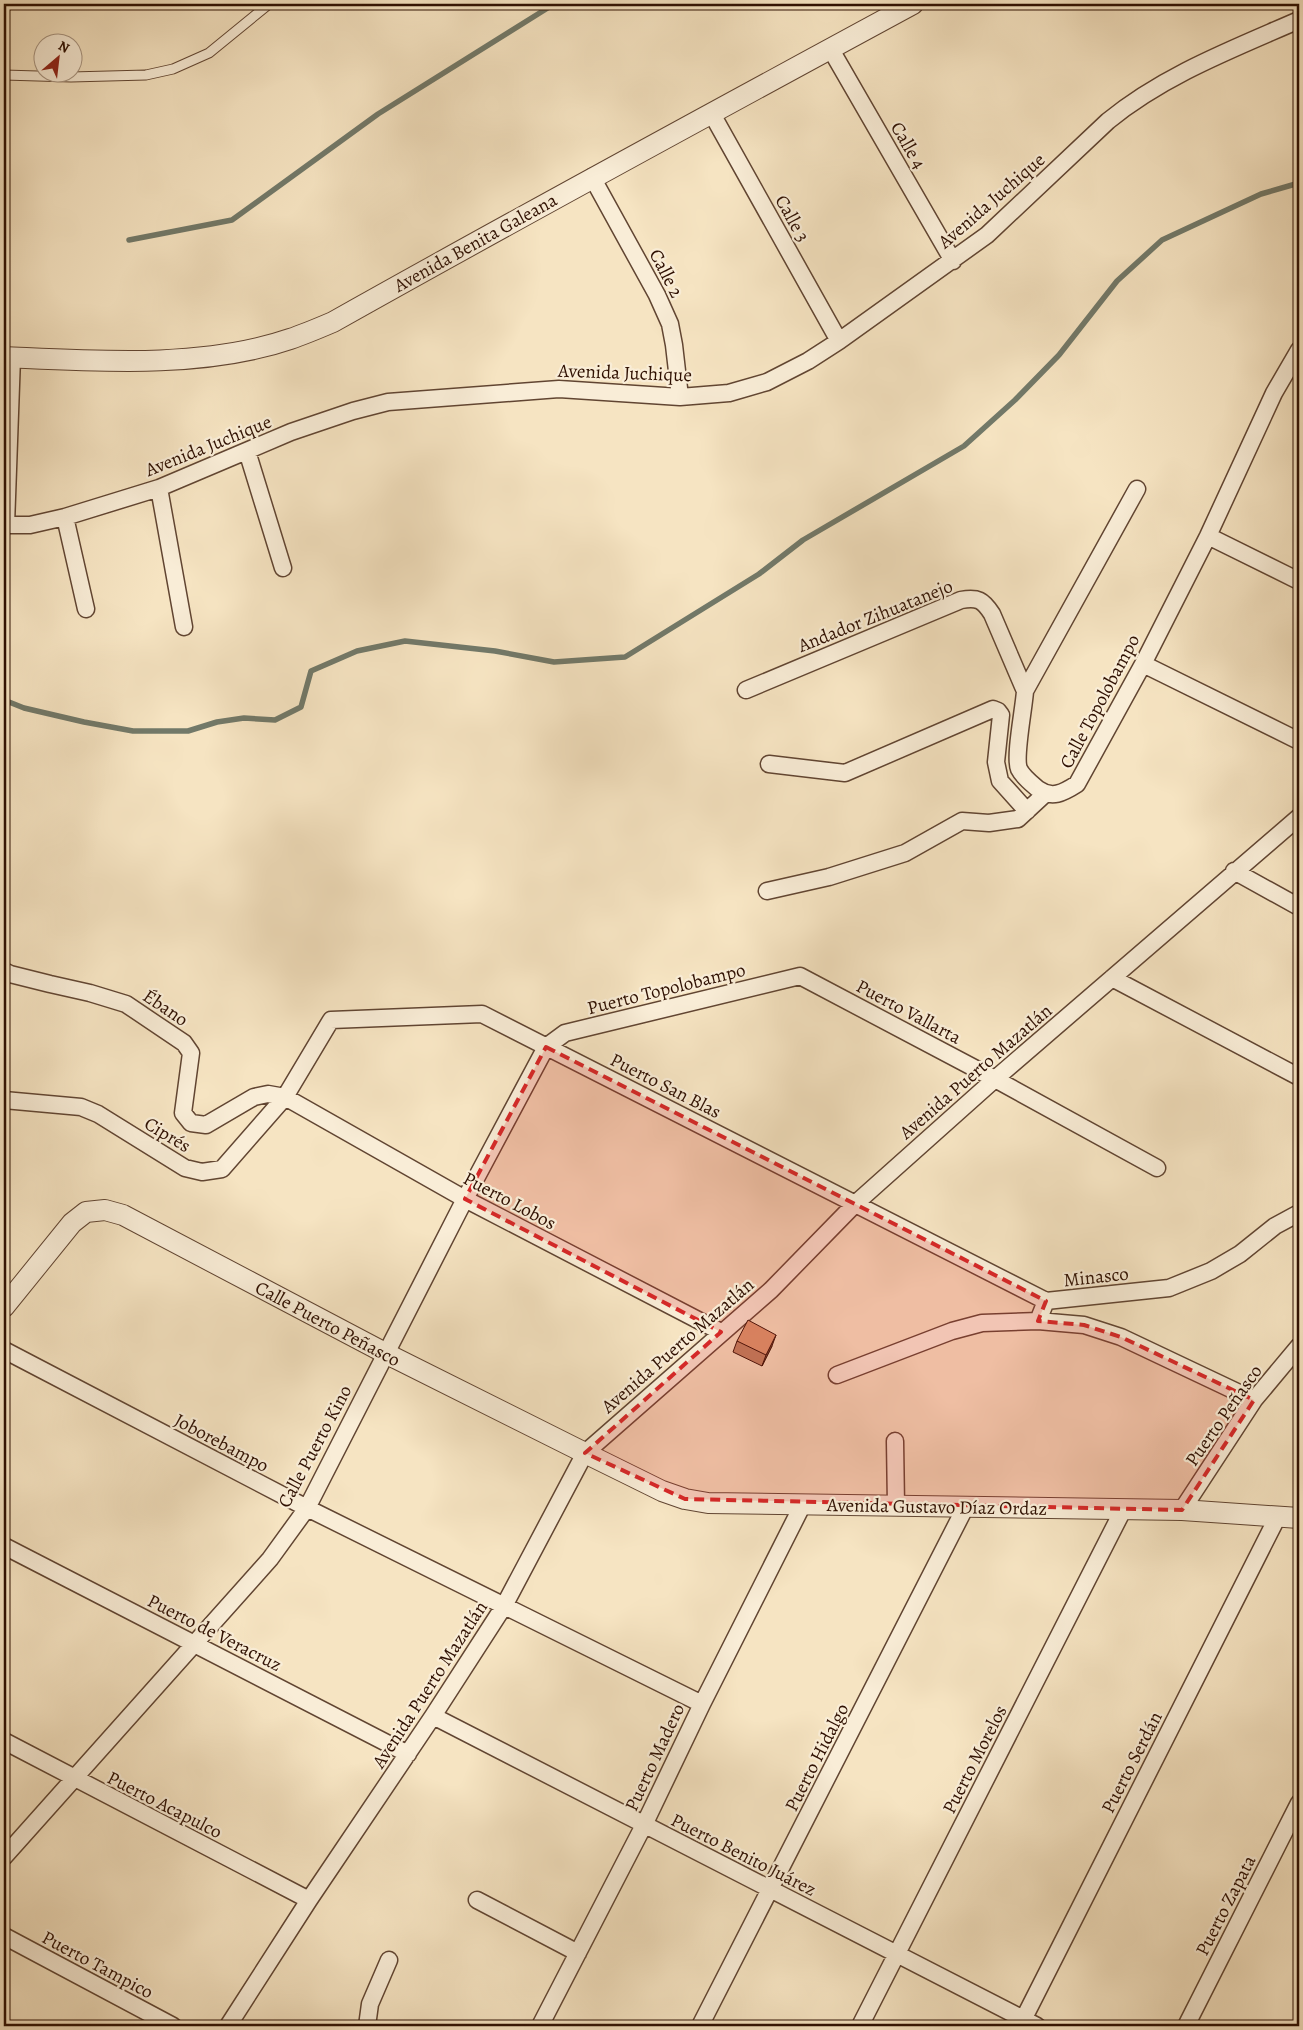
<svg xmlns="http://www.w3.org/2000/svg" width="1303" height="2030" font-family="Alegreya,serif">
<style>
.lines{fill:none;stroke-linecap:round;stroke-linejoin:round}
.stream{stroke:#727969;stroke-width:5.5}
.service-casing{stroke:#614532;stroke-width:11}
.minor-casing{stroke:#614532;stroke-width:19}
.tertiary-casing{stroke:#614532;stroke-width:22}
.service{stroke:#f9edd7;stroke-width:9}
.minor{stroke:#f9edd7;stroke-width:16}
.tertiary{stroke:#f9edd7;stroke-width:20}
.wall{fill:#bc845f;stroke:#2f1002}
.shaded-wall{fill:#996b4d;stroke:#2f1002}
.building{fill:#db996e;stroke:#2f1002}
.marked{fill:#d62828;fill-opacity:0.2;stroke:#d62828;stroke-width:4;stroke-dasharray:10 6;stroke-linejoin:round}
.labels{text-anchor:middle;stroke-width:4.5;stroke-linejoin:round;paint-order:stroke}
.street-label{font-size:19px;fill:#2f1002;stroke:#f9edd7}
</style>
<rect width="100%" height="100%" fill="#f6e4c2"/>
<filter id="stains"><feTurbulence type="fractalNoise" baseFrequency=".004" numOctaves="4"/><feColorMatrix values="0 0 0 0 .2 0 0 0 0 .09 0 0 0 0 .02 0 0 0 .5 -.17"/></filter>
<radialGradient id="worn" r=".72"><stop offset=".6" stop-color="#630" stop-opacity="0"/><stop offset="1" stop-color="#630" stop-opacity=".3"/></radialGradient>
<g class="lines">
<path class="stream" d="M129,240L232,220L378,114L554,4
M4,700L24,708L84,722L133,731H188L217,722L244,718L275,720L301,707L311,671L357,651L405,641L495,651L554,662L625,657L759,574L803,540L964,446L1015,400L1059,355L1117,281L1162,240L1261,194L1299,183"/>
<defs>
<path id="service" d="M4,75L71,77L146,75L173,69L209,53L269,4"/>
<path id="minor" d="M830,48L953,261
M712,114L839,341
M592,177L657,295L670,324L674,345L680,397
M247,451L283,568
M159,488L184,627
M1137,489L1025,691C1024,708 1014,757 1019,769C1023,777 1031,783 1038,789C1052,799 1063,793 1077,784L1143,664L1208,536L1274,393L1299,350
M65,517L86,609
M4,525H30L65,517L159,488L291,432L353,411L388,402L559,389L680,397L729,393L767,382L808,361L839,341L987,235L1108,121C1164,75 1233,49 1299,20
M6,525L12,357
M1208,536L1299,581
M1143,664L1299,741
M746,690L961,600C978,597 983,600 992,614L1025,691
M769,764L845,773L993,709L998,711L1001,715L996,762L1000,781L1027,811
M1234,871L1299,907
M767,891L829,877L905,853L962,821L989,823L1018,819L1045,794
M4,971L10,974L50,984L90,993L126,1004L184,1043L191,1053L183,1113L191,1123L206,1125L254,1097L268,1094L285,1097L465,1199L721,1332
M1112,978L1299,1077
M4,1100L81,1107L98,1114L185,1168L202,1172L222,1169L285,1097L331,1020L482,1014L1046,1301
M1038,1321L1084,1325L1121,1337L1254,1400
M4,1350L307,1508L702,1704
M837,1375L952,1331L982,1323L1038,1321L1046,1301L1169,1288L1211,1271L1240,1254L1275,1226L1299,1213
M895,1441L896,1506
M1182,1510L1254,1400L1299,1346
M4,1546L408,1754
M433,1716L1037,2026
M4,1741L309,1900
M4,1857L270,1559L307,1508L465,1199L546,1047L565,1033L800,976L995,1079L1157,1168
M477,1900L578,1953
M4,1936L173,2026
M228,2026L309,1900L433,1716L504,1606L585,1453L771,1290L855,1204L995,1079L1299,817
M367,2026L370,2004L389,1960
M540,2026L644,1825L702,1704L803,1504
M700,2026L966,1506
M860,2026L1123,1510
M1020,2026L1278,1516
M1186,2026L1299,1803"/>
<path id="tertiary" d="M4,357C95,361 203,369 290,339C305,334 319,328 333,322C525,214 719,109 913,4
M4,1307L72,1223L86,1212L105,1210L123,1215L385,1353L585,1453L662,1491L685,1499L708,1503L1182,1510L1299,1518"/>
</defs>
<use href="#service" class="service-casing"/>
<use href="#minor" class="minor-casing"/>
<use href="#tertiary" class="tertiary-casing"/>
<use href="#service" class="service"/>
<use href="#minor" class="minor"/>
<use href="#tertiary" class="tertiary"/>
</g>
<path class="wall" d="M737,1341L772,1346L762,1366L733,1352Z"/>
<path class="shaded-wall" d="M11,7L5,23H4V8Z
M776,1335L772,1346L762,1366L766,1355Z"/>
<path class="building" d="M4,4H10L11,7L4,8Z
M748,1320L776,1335L766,1355L737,1341Z"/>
<path class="marked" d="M546,1047L1046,1301L1038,1321L1084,1325L1121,1337L1254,1400L1182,1510L685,1499L585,1453L721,1332L465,1199Z"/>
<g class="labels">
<g class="street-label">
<text transform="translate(909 145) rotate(60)" y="7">Calle 4</text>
<text transform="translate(991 200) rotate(-41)" y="7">Avenida Juchique</text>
<text transform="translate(793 218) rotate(61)" y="7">Calle 3</text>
<text transform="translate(475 242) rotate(-29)" y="7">Avenida Benita Galeana</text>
<text transform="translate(667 273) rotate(63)" y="7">Calle 2</text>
<text transform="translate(625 372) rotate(2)" y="7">Avenida Juchique</text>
<text transform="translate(208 445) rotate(-22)" y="7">Avenida Juchique</text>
<text transform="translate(875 615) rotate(-22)" y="7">Andador Zihuatanejo</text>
<text transform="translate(1099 701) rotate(-62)" y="7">Calle Topolobampo</text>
<text transform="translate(666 988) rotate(-14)" y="7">Puerto Topolobampo</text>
<text transform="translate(166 1007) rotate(34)" y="7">Ébano</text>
<text transform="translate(909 1011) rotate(28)" y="7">Puerto Vallarta</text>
<text transform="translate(975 1071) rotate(-41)" y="7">Avenida Puerto Mazatlán</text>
<text transform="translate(666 1085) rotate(27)" y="7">Puerto San Blas</text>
<text transform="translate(168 1134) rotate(31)" y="7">Ciprés</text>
<text transform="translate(510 1200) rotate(28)" y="7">Puerto Lobos</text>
<text transform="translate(1096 1276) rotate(-6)" y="7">Minasco</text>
<text transform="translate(328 1323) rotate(28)" y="7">Calle Puerto Peñasco</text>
<text transform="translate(677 1345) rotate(-41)" y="7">Avenida Puerto Mazatlán</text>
<text transform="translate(1223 1415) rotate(-55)" y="7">Puerto Peñasco</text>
<text transform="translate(222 1442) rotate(28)" y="7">Joborebampo</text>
<text transform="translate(314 1446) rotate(-62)" y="7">Calle Puerto Kino</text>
<text transform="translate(937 1506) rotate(1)" y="7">Avenida Gustavo Díaz Ordaz</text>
<text transform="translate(215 1632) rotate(27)" y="7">Puerto de Veracruz</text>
<text transform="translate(429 1684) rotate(-57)" y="7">Avenida Puerto Mazatlán</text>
<text transform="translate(654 1757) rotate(-65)" y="7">Puerto Madero</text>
<text transform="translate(816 1757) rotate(-63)" y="7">Puerto Hidalgo</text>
<text transform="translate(974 1759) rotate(-63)" y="7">Puerto Morelos</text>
<text transform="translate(1131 1762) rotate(-63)" y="7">Puerto Serdán</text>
<text transform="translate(165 1804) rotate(27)" y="7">Puerto Acapulco</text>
<text transform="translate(744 1854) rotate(27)" y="7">Puerto Benito Juárez</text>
<text transform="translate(1225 1905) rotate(-63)" y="7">Puerto Zapata</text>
<text transform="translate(98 1964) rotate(28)" y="7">Puerto Tampico</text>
</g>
</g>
<rect width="1303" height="2030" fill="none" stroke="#f6e4c2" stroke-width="20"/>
<rect x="5" y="5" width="1293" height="2020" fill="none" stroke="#2f1002" stroke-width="2.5"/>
<rect x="10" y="10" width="1283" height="2010" fill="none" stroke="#2f1002"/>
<g transform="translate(58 58) rotate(28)"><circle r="24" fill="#f9edd7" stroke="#a89582"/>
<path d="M0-4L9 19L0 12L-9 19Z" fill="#8f2418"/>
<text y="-8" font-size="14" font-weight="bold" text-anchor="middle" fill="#2f1002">N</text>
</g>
<rect width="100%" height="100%" filter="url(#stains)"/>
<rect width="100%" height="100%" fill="url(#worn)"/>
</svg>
